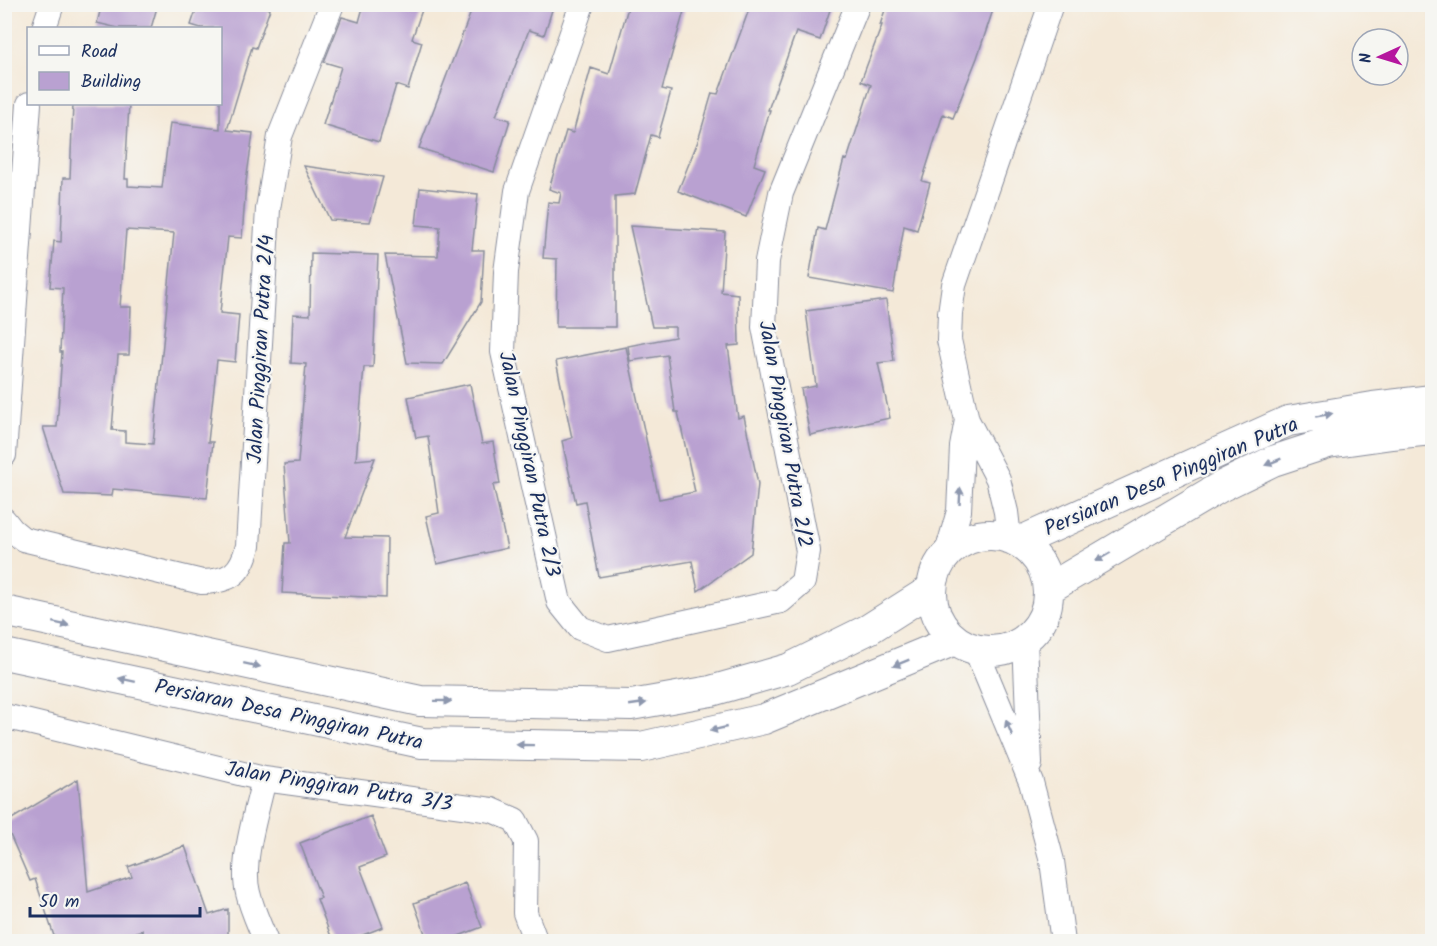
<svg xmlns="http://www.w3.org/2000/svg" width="1437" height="946" font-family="Kalam,sans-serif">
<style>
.building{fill:#b9a1d1;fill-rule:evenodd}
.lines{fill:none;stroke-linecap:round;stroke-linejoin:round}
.minor-casing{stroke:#888c9b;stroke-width:26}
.tertiary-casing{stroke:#888c9b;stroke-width:32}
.minor{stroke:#fff;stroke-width:24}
.tertiary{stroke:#fff;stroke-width:30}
.oneway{fill:#8d97ae}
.labels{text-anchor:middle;stroke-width:4.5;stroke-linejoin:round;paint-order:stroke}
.street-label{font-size:21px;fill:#1b2f5e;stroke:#f6f6f2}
</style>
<rect width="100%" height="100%" fill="#f6f6f2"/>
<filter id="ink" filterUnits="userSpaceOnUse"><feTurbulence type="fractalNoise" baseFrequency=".0167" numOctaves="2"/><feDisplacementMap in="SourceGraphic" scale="12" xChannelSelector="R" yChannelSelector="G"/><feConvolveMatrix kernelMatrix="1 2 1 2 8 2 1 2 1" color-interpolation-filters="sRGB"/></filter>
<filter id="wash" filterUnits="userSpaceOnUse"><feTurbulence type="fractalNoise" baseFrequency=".008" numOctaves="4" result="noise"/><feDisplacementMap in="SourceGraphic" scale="24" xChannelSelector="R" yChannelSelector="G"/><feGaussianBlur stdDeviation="1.35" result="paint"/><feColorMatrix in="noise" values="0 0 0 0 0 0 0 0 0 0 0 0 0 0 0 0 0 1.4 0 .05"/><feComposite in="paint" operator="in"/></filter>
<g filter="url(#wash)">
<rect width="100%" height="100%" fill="#f4e9d8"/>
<g id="blocks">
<path class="building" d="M102,4H158L151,28H118L97,23Z
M198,4H258L270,9L256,48L252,47L227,130L253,133L246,182L242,238L228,237L220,313L239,315L235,362L217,360L208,442H213L207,498L113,489L112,496L64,494L43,427H57L62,352H60L63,288L50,287L54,241L61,242L63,178H70L73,104H129L125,179H128V186L162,188L170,123L220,129V28H201L191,25ZM126,230L174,233L153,444L125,442V431L112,430L118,355H129L131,307H120Z
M364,4H424L412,39L422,42L408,89L396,85L379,142L323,125L341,67L324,62L342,17L359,22Z
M474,4H554L544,35L529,30L496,116L510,120L494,172L419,148Z
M629,4H686L662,89L671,91L658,137L651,135L635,194L615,196V327H556L557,259L543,258L548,202L559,203L561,193L549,189L566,131L573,133L591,68L609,74Z
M751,4H832L820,40L796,32L768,110H770L754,165L765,169L746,217L678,191L698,141L712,93L718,94Z
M887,4H995L977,58L953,118L943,114L922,181L930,183L917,230L904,226L893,293L809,278L818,228L825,230L844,159L847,160L871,85L861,81L882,25H880Z
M304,166L383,177L370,222L330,220Z
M420,188L478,194L472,250H484L481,302L443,364L407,363L385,255L438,256L440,227L416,225Z
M630,226L725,232L721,292L738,294L739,345L728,346L738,418L744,416L758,484L751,553L698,591L692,561L599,577L585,501L576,503L562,441L572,438L556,361L626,347L659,499L695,492L678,412H675L667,355L630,361L628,346L675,337V327H652Z
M311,253L378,255L373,367H364L356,460L375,458L345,537L387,538L386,598L282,593L285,543H290L284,464L298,463L306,364L291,363L293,314L310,315Z
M886,300L894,361L878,363L890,418L810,435L801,389L816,386L806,311Z
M470,384L482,444L493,442L500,484L493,485L507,548L437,564L426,516L439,513L428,436L416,438L408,397Z
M78,779L88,892L132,877L128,867L185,846L209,915L228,909V942H146L142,930L109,942H56L35,879L30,881L5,823Z
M371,816L386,857L360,867L383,927L345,942H333L317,899L321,898L300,843Z
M465,883L482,927L443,942H428L414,903Z"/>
</g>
</g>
<g filter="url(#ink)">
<use href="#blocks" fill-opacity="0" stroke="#888c9b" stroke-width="1.5"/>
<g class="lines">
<defs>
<path id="minor" d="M582,4L517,191L506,272L503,352L559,602L580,628L608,639L781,601L803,582L808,551L764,327L767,261L781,193L858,4
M44,28L52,4
M4,455L29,104
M4,520L12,530L23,539L202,582C230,581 241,574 248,546L268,209L280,136L332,4
M1009,538L1006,512L998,479L967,420L949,340L950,313L954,285L1051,4
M947,553L959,511L962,447L967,420
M1025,640L1030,764
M976,650L1031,782L1052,861L1063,942
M4,716L264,779L492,810L515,820L526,841L525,913L536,942
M264,779C257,811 240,862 248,893C252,910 260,926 266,942"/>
<path id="tertiary" d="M932 593a58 58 0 1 1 116 0a58 58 0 1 1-116 0Z
M1019,542L1288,421L1373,407L1432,400
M1048,589L1220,487L1273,461L1328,443L1392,434L1432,430
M4,611L420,701L631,705L711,691L788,669L869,629L932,589
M4,654L422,743L641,747L764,719L955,640"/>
</defs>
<use href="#minor" class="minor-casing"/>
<use href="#tertiary" class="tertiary-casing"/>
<use href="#minor" class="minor"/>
<use href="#tertiary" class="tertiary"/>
</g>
<defs><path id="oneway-solid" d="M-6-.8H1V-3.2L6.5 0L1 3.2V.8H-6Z" transform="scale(1.5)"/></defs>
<g class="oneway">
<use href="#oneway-solid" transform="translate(1324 415) rotate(-10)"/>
<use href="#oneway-solid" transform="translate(1273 462) rotate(158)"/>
<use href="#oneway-solid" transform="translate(960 496) rotate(-87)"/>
<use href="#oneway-solid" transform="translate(1103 557) rotate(149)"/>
<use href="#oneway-solid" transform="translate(61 624) rotate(12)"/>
<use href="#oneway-solid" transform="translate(901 663) rotate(158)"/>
<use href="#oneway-solid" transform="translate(252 665) rotate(12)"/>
<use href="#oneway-solid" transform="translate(127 680) rotate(-168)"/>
<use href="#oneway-solid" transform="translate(443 701) rotate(1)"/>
<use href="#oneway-solid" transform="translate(638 704) rotate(-8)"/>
<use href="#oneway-solid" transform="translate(1009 728) rotate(-113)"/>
<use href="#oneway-solid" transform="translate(718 729) rotate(167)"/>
<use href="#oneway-solid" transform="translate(525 745) rotate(-179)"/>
</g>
</g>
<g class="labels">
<g class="street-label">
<text transform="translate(260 349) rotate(-87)" y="7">Jalan Pinggiran Putra 2/4</text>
<text transform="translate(786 434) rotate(80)" y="7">Jalan Pinggiran Putra 2/2</text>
<text transform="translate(530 464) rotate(78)" y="7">Jalan Pinggiran Putra 2/3</text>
<text transform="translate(1171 476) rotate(-23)" y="7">Persiaran Desa Pinggiran Putra</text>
<text transform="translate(289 714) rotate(12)" y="7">Persiaran Desa Pinggiran Putra</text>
<text transform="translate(339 786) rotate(9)" y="7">Jalan Pinggiran Putra 3/3</text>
</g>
</g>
<rect width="1437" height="946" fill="none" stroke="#f6f6f2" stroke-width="24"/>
<rect x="27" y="27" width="195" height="78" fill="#f6f6f2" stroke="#9ea6b7" stroke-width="1.5"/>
<rect x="39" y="46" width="30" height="9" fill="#ffffff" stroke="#9ea6b7" stroke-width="1.5"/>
<text x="81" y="57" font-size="18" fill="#1b2f5e">Road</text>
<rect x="39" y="72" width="30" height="18" fill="#b9a1d1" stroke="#9ea6b7" stroke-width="1.5"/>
<text x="81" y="87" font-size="18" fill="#1b2f5e">Building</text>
<g transform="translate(1380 57) rotate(266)"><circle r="28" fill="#f6f6f2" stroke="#9ea6b7" stroke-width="1.5"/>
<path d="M0-4.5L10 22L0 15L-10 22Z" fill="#b5179e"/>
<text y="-9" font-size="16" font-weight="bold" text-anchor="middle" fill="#1b2f5e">N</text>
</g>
<path d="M30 907v9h170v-9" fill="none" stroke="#1b2f5e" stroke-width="3"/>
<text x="39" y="907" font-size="18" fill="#1b2f5e" stroke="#f6f6f2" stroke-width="4.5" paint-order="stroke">50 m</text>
</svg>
